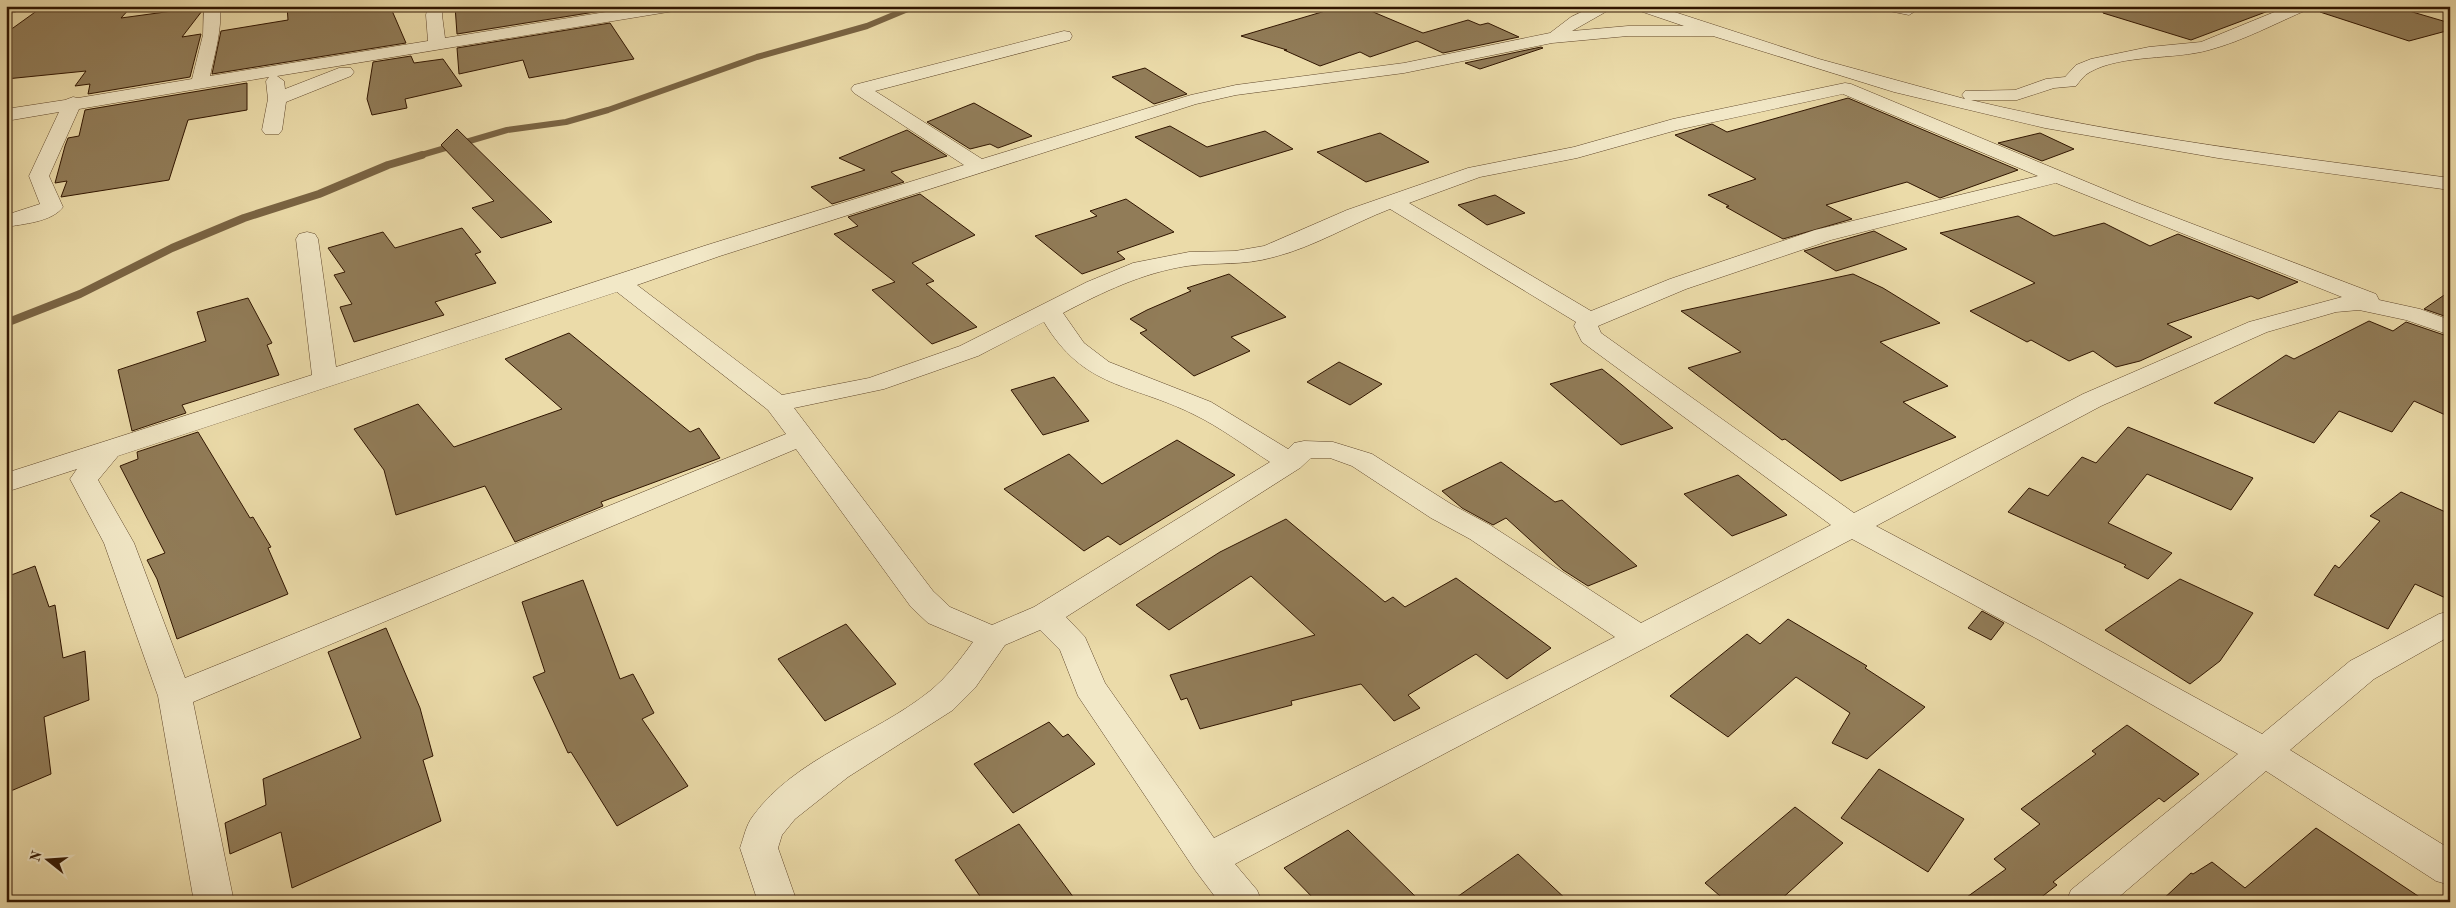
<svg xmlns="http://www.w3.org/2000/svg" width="2456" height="908" font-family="'Old Standard TT',serif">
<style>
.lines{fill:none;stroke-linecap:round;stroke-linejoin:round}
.stream-far1{stroke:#7a6443;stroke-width:6}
.stream{stroke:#7a6443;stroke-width:8}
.building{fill:#917c58;stroke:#301500}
.minor-casing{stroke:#5f462a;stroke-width:1}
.minor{fill:#f2e8c7;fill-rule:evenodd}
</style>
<rect width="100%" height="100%" fill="#ebdba9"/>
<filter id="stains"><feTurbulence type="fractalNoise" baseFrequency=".004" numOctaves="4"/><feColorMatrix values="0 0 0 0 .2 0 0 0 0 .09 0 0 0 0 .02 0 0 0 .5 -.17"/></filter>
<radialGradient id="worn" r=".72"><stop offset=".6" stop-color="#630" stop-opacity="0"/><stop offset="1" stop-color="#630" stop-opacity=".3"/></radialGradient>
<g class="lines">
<path class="stream-far1" d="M418,156L507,130L566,122L608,110L757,57L867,26L915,6"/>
<path class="stream" d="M6,323L80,294L172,248L244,218L319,194L388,165L422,155"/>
</g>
<path class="building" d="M90,6H132L121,18L202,7V11L182,37L201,34L190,77L88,94L90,84L75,86L86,71L6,79V33L38,10Z
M287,6H390L406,43L212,74L221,31L288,20Z
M455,6H598L601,11L457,34Z
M1342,6H1359L1423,33L1468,20L1480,25L1488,23L1519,37L1443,53L1417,41L1370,57L1360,52L1320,66L1284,50H1287L1241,36Z
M2104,6H2270L2271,10L2191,40L2103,13Z
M2321,6H2392L2450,23V30L2409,41L2320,12Z
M610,23L634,59L529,78L523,60L459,74L457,48Z
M1541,47L1543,48L1480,69L1465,63Z
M411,56L414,63L443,59L462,86L405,99L407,108L372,115L367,99L373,62Z
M1145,68L1187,94L1154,104L1112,77Z
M247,83V110L188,120L169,180L61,197L67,181L55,183L65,146L68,138L79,136L85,110Z
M1848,98L2018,170L1940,198L1907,182L1826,205L1852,219L1783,239L1726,207L1729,206L1708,195L1756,179L1675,135L1712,124L1727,132Z
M974,103L1032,136L998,148L990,144L970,149L927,122Z
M1170,126L1207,147L1265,131L1293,149L1200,177L1135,137Z
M457,129L552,222L501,238L472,208L494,201L441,145Z
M907,130L947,156L891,172L904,182L832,204L811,187L865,170L839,158Z
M1380,133L1429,162L1366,182L1317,152Z
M2040,133L2074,149L2042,161L1998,143Z
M920,194L975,235L912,263L934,281L926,284L977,327L932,344L872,290L895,282L834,234L858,226L848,217Z
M1495,195L1525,213L1487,225L1458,205Z
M1126,199L1174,232L1117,252L1125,259L1082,274L1035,236L1097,216L1090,211Z
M2018,216L2054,236L2104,223L2150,246L2178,234L2298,282L2258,299L2251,296L2167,324L2192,337L2140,361L2116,367L2093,351L2069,361L2031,340L2027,342L1970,311L2035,283L1940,233Z
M462,228L481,252L475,254L496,283L435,302L444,315L354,342L340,307L352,304L334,275L345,272L328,248L383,232L395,248Z
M1874,231L1907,249L1836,271L1804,251Z
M1229,274L1286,317L1231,337L1250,351L1194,376L1140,333L1147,330L1130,319L1147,310L1191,291L1187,288Z
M1853,274L1883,288L1940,323L1880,342L1948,386L1903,402L1956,437L1841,481L1785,439L1782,440L1688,368L1741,352L1681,311Z
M2450,291V318L2424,309Z
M248,298L272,343L267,345L279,375L182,405L186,413L132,431L118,370L206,341L197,312Z
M2369,321L2393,331L2406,322L2450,337V417L2414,401L2392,432L2339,411L2314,443L2214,403L2286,355L2294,359Z
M569,333L690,432L699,428L720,458L601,502L603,506L515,542L485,486L396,515L384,470L354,429L418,404L454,447L562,409L505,359Z
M1339,362L1382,384L1350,405L1307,382Z
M1602,369L1622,385L1673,428L1621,445L1550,384Z
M1054,377L1089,421L1043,435L1011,390Z
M2128,427L2253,478L2231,510L2147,474L2108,523L2172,553L2148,579L2124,567L2126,565L2008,512L2029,488L2048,496L2082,457L2096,463Z
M198,432L250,518L253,517L271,547L268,548L288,594L177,639L157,579L147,560L165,553L120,466L138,459L137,452Z
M1177,440L1235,475L1120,545L1108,536L1084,551L1004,489L1069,454L1102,484Z
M1501,462L1555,502L1562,500L1637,566L1588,586L1563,570L1506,518L1493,525L1462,508L1442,491Z
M1738,475L1787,515L1732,536L1684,494Z
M2401,492L2450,514V600L2415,584L2388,629L2314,595L2335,565L2339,568L2380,521L2370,516Z
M1286,519L1385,602L1393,597L1405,607L1456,578L1551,648L1507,679L1476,654L1408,695L1420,708L1394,721L1361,684L1291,701L1292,705L1200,729L1187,698L1181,700L1170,675L1315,635L1251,576L1169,630L1136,605L1220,552Z
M35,566L49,607L55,605L63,658L85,651L89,700L44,717L51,774L6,793V577Z
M2180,579L2253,613L2220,661L2190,684L2105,630Z
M583,580L620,679L633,674L654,713L642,719L688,786L617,826L571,752L568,753L533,677L545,672L522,602Z
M1982,611L2004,623L1991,640L1968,628Z
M1788,619L1867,666L1865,668L1925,707L1867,759L1832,743L1850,713L1796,677L1728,737L1670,696L1747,634L1760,644Z
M846,624L896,684L825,721L778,659Z
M386,628L420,708L433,756L423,760L441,821L292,888L281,832L230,854L225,823L266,805L263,779L361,738L328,652Z
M1049,722L1063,737L1068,734L1095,764L1013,813L974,764Z
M2127,725L2199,774L2164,802L2159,798L2053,882L2057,885L2035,902H1960L2006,869L1994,859L2040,824L2021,809L2096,754L2092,751Z
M1879,769L1964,819L1928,872L1841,818Z
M1795,807L1843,843L1778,902H1727L1705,883Z
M1019,824L1077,902H984L955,860Z
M2316,828L2427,902H2160L2191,873L2193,874L2212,862L2245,888Z
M1348,830L1421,902H1317L1284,868Z
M1518,854L1569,902H1450Z"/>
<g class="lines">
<defs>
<path id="minor" d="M6,6H26L24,9L6,15Z
M204,6H220C222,30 215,53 210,76L428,41L426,15L428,6H444L442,15L445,38L643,6H682L674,11L277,76L284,81L285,89L339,68H351L354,72L351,76L286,102L282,130L279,134H265L262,130L268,99L266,81L269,77L79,109L49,176L63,207C52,222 23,224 6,227V215L40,204L29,176L59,112L6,121V109L65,100L73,97L78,98L192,79L203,35Z
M1594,6H1616L1572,31L1628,26H1684L1634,9L1632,6H1656L1819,59L1965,99L1962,95L1965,91L2015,90L2046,79L2065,77L2076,65L2091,59L2149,47L2201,42L2289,6H2311L2309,9C2276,23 2243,41 2209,50C2174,60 2122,54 2090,72C2084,75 2080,81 2076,86L2054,88L2017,100H1971C2129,138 2290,156 2450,178V190L2218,158L2045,128L1894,92L1713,36H1628L1552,43L1404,73L1236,95L1196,104L720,256L637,285L782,395L869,378L960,346L1087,282L1133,263L1189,252L1235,251L1264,246L1347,210L1468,168L1574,147L1673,119L1845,83L1851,84L2135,202L2376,294L2379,300L2420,309L2450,320V335L2406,320L2359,310L2336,312L2267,332L2101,406L1876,526L2063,625L2262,734L2350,661L2439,614L2450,611V636L2374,679L2290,750L2450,849V885L2436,881L2266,771L2113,902H2066L2071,890L2238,754L2041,641L1852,539L1235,864L1257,890L1262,902H1219L1195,870L1078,696L1060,650L1040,630L1005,645L975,688L953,710L848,777L795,819L782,835L778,848L797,902H758L740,848C744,837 746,825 753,816C796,757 874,736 930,691C947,677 960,660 973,642L928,623L911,607L796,449L193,702L234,902H194L158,696L104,543L70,479L77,469L6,492V473L312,375L296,239L299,234L307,232L315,234L318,239L336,367L704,246L964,165L854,93L851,89L854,85L1064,31L1070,32L1072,36L1070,40L875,91L982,159L1191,95L1236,85L1404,63L1550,33L1571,17ZM1843,94L2038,176L1815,230L1670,279L1591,311L1409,203L1480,177L1577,158L1677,130ZM2056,183L2342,297L2249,322L2083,394L1854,513L1601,333L1598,326L1686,289L1831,240ZM1390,209L1576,322L1574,326L1582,342L1831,525L1641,623L1490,525L1451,504L1372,454L1333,442L1304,441L1294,443L1288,449L1211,402L1109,362L1084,343L1063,313C1103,292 1142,273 1187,266C1217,262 1243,266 1274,257C1314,247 1351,224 1390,209ZM617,292L768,410L786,434L185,678L134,543L98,480L118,456ZM1044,322C1084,389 1130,383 1193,414C1220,427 1245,446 1270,462L1034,607L992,625L950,607L933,591L794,408L884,389L978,356ZM1311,458H1330L1352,466L1431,518L1470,539L1615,637L1214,838L1105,683L1085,637L1066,617L1300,468Z
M1877,6H1913L1917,10L1909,15L1879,9Z"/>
</defs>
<use href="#minor" class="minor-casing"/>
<use href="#minor" class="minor"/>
</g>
<rect width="2456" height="908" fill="none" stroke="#ebdba9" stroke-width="25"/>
<rect x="8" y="8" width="2441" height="893" fill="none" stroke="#301500" stroke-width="2.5"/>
<rect x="12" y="12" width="2431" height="883" fill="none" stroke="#301500"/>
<g transform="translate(48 860) rotate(287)" stroke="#f2e8c7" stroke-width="4" paint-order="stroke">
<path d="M0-4L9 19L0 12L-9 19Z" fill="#301500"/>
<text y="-8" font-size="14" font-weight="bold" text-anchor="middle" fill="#301500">N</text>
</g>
<rect width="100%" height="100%" filter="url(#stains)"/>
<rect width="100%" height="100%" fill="url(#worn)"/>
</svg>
